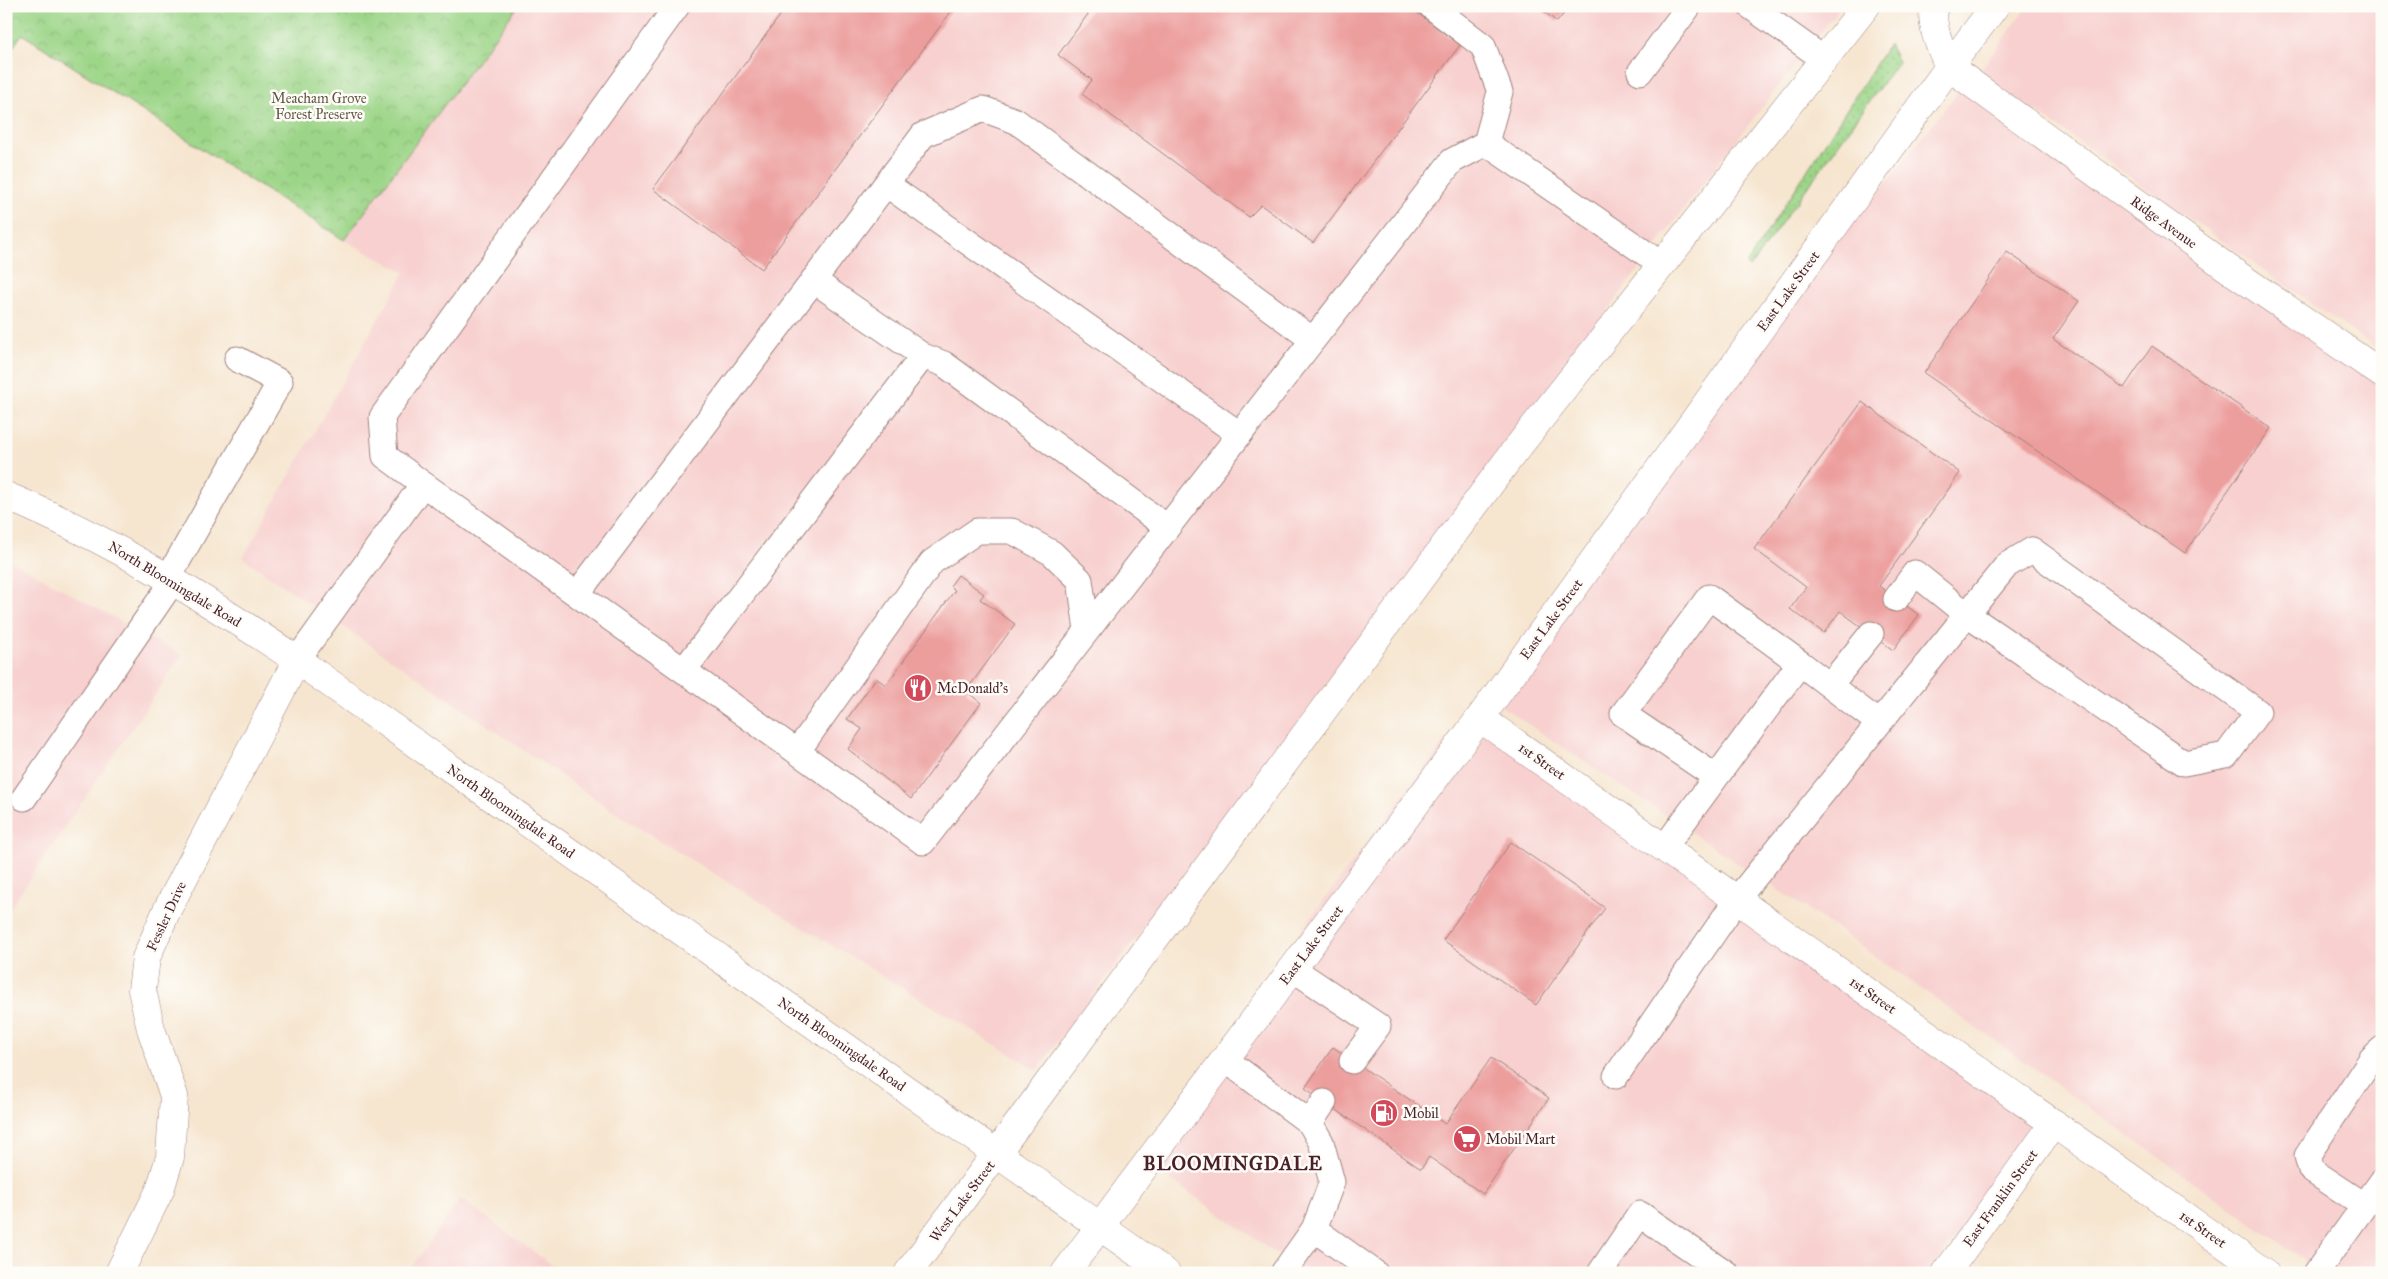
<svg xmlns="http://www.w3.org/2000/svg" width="2388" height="1279" font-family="'IM FELL Great Primer',serif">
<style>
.built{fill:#f7d0cf}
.grass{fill:url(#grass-dots);stroke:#737a5a}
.park{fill:url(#park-crowns);stroke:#737a5a}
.building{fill:#ec9e9d}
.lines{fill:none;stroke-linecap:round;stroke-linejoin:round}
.lane-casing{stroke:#a0827d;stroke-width:27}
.street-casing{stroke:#a0827d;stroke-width:29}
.secondary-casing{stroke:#a0827d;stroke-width:29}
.primary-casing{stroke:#a0827d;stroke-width:29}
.lane{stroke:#fff;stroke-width:25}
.street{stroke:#fff;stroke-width:28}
.secondary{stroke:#fff;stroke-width:28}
.primary{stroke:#fff;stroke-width:28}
.labels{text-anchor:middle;stroke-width:5;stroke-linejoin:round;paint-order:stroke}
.park-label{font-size:14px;fill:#635647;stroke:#fdfcf7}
.street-label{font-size:14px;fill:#4a1f2b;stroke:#fdfcf7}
.poi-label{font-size:14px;fill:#4a1f2b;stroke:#fdfcf7;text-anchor:start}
.district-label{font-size:19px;font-weight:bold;letter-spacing:1px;fill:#4a1f2b;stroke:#fdfcf7}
</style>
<defs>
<pattern id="grass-dots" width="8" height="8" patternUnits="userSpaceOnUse" patternTransform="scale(1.25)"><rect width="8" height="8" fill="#9cd588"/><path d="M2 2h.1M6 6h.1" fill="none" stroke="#88b676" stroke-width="1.8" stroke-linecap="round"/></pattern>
<pattern id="park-crowns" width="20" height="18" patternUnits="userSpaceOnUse" patternTransform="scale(1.25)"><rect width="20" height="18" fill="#9cd588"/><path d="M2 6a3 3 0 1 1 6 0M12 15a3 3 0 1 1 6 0" fill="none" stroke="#88b676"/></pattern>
</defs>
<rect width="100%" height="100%" fill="#fdfcf7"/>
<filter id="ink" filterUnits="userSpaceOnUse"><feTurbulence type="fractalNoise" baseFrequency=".02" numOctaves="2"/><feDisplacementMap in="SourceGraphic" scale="10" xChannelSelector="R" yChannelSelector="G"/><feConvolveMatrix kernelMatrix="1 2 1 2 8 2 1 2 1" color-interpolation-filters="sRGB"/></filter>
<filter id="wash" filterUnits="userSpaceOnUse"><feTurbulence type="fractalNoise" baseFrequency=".0096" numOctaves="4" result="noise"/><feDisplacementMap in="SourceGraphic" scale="20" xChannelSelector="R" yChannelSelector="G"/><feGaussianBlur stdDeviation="1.12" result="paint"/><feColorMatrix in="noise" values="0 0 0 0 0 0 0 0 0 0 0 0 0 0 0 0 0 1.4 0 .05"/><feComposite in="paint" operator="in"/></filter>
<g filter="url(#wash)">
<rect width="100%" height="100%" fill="#f6e5cf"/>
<path class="built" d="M518,6H1841L1698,190L1037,1070L626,820L243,558L405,272L344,240Z
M2028,6H2382V352L1979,72Z
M1962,87L2382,382V1255L2371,1273H2322L1834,927L1480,692Z
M6,558L182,655L6,914Z
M1467,712L2051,1109L1929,1273H1304L1144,1161L1311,917Z
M461,1199L563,1273H407Z"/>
<path class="grass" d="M1889,44L1898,62L1749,268L1746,265Z"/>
<path class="park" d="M6,6H518L344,240L22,34L6,58Z"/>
<g id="blocks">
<path class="building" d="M787,6H955L762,269L653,189Z
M1094,6H1408L1460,45L1313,243L1261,205L1249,217L1082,94L1092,80L1058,55Z
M1537,6H1570L1557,22Z
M2007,252L2079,301L2053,339L2124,388L2152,346L2271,428L2185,553L1924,373Z
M1862,402L1960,473L1879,586L1919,615L1893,650L1840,611L1824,633L1790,609L1806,587L1754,549Z
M958,575L984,594L980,599L1015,624L966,691L981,703L911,799L848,749L862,729L847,719L876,678L886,685L955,590L950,586Z
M1511,842L1605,908L1536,1005L1443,940Z
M1333,1047L1445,1124L1491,1058L1549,1098L1483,1194L1429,1157L1421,1169L1305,1088Z"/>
</g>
</g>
<g filter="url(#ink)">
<use href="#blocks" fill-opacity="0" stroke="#a0827d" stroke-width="1"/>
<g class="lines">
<defs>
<path id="lane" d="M1431,6L1483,46L1500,92L1486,143
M1750,6L1825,60
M1640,72L1689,6
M886,184L1239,434
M813,280L923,356
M423,484L385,456L382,417L677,6
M168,578L280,382L237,359
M577,594L923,135L983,109L1016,121L1313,340
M297,660L423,484L923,842L1452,161L1486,143L1661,264
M1800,663L1879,723
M684,670L923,356L944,364L1167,527
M1830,685L1871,634
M797,752L932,562L977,531H1012L1052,553L1080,580L1087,630
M24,798L173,581
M1664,848L1800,663L1709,597L1623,714L1716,777
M1293,969L1378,1026L1352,1061
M1226,1060L1310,1123L1321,1142L1332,1182L1314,1229
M1616,1076L1737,899L2007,565L2032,550L2258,712L2226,755L2184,763L1966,614L1915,573L1896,599
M1310,1123L1324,1102
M2364,1205L2311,1170L2307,1156L2372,1058L2382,1049
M1283,1273L1314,1229L1375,1273
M1600,1273L1640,1214L1726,1273
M2316,1273L2382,1181"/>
<path id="street" d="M1949,67L2229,269L2382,374
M1480,718L2265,1273
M119,1273L160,1190L170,1157L174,1096L151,1029L142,990L146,958L167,910L297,660
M1946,1273L2054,1123"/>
<path id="secondary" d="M6,496C110,539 204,598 297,660L1166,1273"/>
<path id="primary" d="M1934,6C1930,27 1941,48 1949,67
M908,1273L1510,457L1866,6
M1065,1273L1480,718L1949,67L1995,6"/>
</defs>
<use href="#lane" class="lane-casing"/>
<use href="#street" class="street-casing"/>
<use href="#secondary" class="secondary-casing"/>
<use href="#primary" class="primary-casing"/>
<use href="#lane" class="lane"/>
<use href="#street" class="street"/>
<use href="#secondary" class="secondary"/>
<use href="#primary" class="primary"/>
</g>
</g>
<defs>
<symbol id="restaurant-disc" viewBox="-11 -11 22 22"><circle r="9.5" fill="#d1495b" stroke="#fdfcf7"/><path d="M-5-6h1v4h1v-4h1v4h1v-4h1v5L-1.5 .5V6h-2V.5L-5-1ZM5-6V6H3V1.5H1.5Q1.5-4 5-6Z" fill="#fff"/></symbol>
<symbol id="fuel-disc" viewBox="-11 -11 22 22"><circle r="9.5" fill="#d1495b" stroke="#fdfcf7"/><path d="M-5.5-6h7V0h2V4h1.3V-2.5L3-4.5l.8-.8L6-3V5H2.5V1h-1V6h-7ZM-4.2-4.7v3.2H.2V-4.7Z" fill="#fff"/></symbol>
<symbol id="supermarket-disc" viewBox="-11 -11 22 22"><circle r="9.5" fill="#d1495b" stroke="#fdfcf7"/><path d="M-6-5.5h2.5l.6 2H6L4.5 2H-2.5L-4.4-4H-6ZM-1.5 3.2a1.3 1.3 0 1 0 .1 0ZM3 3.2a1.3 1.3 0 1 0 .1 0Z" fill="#fff"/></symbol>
</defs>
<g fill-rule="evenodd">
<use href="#restaurant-disc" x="902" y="672" width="32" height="32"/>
<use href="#fuel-disc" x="1368" y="1097" width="32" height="32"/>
<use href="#supermarket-disc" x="1451" y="1123" width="32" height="32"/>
</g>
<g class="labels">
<g class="park-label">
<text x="319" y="103">Meacham Grove<tspan x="319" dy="16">Forest Preserve</tspan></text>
</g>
<g class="street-label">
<text transform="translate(2164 222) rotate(36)" y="5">Ridge Avenue</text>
<text transform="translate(1788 291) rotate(-54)" y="5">East Lake Street</text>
<text transform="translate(175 584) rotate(31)" y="5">North Bloomingdale Road</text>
<text transform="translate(1551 619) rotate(-54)" y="5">East Lake Street</text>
<text transform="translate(1542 761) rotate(35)" y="5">1st Street</text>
<text transform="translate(511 811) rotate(35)" y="5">North Bloomingdale Road</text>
<text transform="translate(166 916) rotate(-65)" y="5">Fessler Drive</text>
<text transform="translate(1311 945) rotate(-53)" y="5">East Lake Street</text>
<text transform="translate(1873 995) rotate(35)" y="5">1st Street</text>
<text transform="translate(842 1044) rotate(35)" y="5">North Bloomingdale Road</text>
<text transform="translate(2000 1198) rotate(-54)" y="5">East Franklin Street</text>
<text transform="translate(962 1201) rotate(-53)" y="5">West Lake Street</text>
<text transform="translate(2203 1229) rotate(35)" y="5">1st Street</text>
</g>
<g class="poi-label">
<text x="937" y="693">McDonald's</text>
<text x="1403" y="1118">Mobil</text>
<text x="1486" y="1144">Mobil Mart</text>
</g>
<g class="district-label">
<text x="1233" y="1170">BLOOMINGDALE</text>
</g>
</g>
<rect width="2388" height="1279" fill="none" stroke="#fdfcf7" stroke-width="25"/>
</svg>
